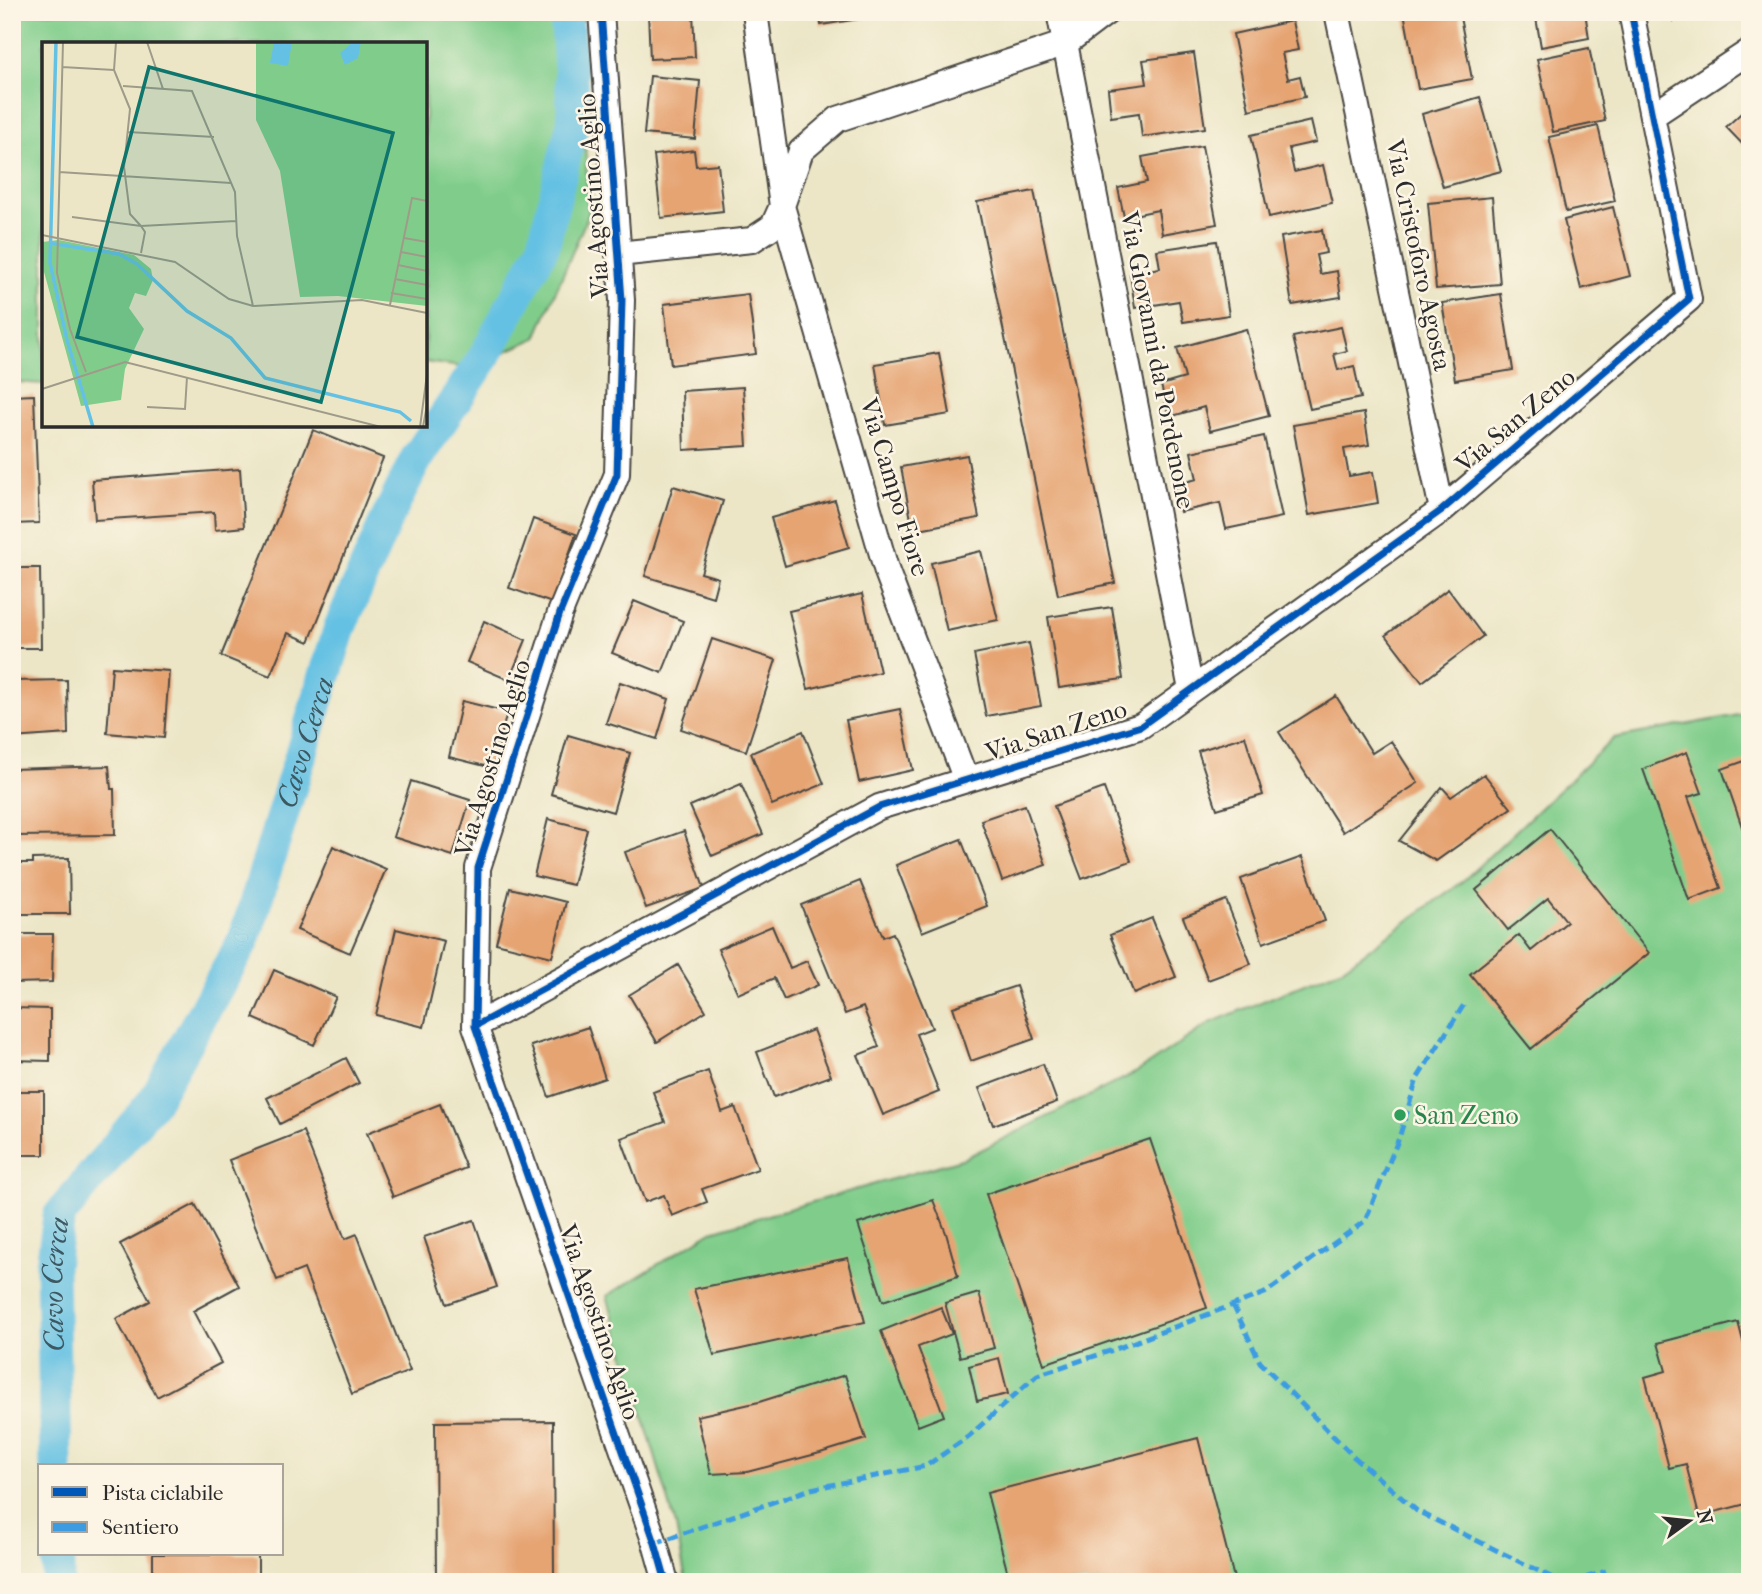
<svg xmlns="http://www.w3.org/2000/svg" width="1762" height="1594" font-family="'IM FELL French Canon',serif">
<style>
.green{fill:#80cd8b;stroke:#567c5b;stroke-width:2}
.lines{fill:none;stroke-linecap:round;stroke-linejoin:round}
.canal{stroke:#65c1e3;stroke-width:33}
.building{fill:#e6a473}
.street-casing{stroke:#484742;stroke-width:28}
.street{stroke:#fff;stroke-width:24}
.quiet{stroke:#3d9ce1;stroke-width:5;stroke-dasharray:10 5;stroke-linecap:butt}
.cycleway-casing{stroke:#fcf5e5;stroke-width:11}
.cycleway{stroke:#0057b8;stroke-width:7}
.leisure-dot{fill:#2e9e5b;stroke:#fcf5e5;stroke-width:2.5}
.labels{text-anchor:middle;stroke-width:5;stroke-linejoin:round;paint-order:stroke}
.street-label{font-size:26px;fill:#2b2b2b;stroke:#fcf5e5}
.leisure-label{font-size:26px;fill:#27864d;stroke:#fcf5e5;text-anchor:start}
.water-label{font-size:28px;font-style:italic;fill:#3c5862;stroke:#fcf5e5}
.inset-river{fill:none;stroke:#65c1e3;stroke-width:3.5}
.inset-road{fill:none;stroke:#9f9b89;stroke-width:2}
.view{fill:#0f766e;fill-opacity:0.15;stroke:#0f766e;stroke-width:3.5}
.inset-edge{fill:none;stroke:#2b2b2b;stroke-width:3.5}
</style>
<rect width="100%" height="100%" fill="#fcf5e5"/>
<filter id="ink" filterUnits="userSpaceOnUse"><feTurbulence type="fractalNoise" baseFrequency=".0143" numOctaves="2"/><feDisplacementMap in="SourceGraphic" scale="14" xChannelSelector="R" yChannelSelector="G"/><feConvolveMatrix kernelMatrix="1 2 1 2 8 2 1 2 1" color-interpolation-filters="sRGB"/></filter>
<filter id="wash" filterUnits="userSpaceOnUse"><feTurbulence type="fractalNoise" baseFrequency=".00686" numOctaves="4" result="noise"/><feDisplacementMap in="SourceGraphic" scale="28" xChannelSelector="R" yChannelSelector="G"/><feGaussianBlur stdDeviation="1.57" result="paint"/><feColorMatrix in="noise" values="0 0 0 0 0 0 0 0 0 0 0 0 0 0 0 0 0 1.4 0 .05"/><feComposite in="paint" operator="in"/></filter>
<g filter="url(#wash)">
<rect width="100%" height="100%" fill="#ece6c7"/>
<path class="green" d="M12,12H578L589,213L536,338L470,368L425,362V44H44V384L12,382Z
M1750,713V1582H686L676,1526L607,1296L712,1231L965,1158L1137,1072L1210,1023L1343,968L1464,880L1614,738Z"/>
<g class="lines">
<g class="canal">
<path id="s1" d="M56,1466L52,1266L59,1216L154,1100L244,940L340,627L385,523L416,459L485,356L543,247L574,118L566,12"/>
<path d="M58,1554V1582"/>
</g>
</g>
<g id="blocks">
<path class="building" d="M648,12H693L695,57L650,59Z
M819,12H884V15L821,25Z
M967,12H986V14L968,17Z
M1404,12H1459L1472,79L1418,89Z
M1535,12H1585L1589,38L1541,47Z
M1672,12H1709L1710,13L1673,21Z
M1292,21L1298,50L1282,53L1288,79L1300,76L1305,97L1249,110L1233,34Z
M1589,48L1605,121L1553,132L1537,59Z
M1194,53L1205,128L1142,137L1139,113L1111,117L1108,89L1147,84L1143,60Z
M650,76L700,81L695,139L644,134Z
M1480,97L1501,171L1443,187L1422,114Z
M1750,105V152L1726,127Z
M1311,121L1316,142L1289,148L1294,172L1323,165L1332,203L1269,217L1251,135Z
M1598,126L1615,201L1566,212L1549,137Z
M1202,146L1217,224L1162,234L1158,210L1124,217L1118,188L1147,182L1142,157Z
M694,150L696,166L718,164L723,211L661,218L654,155Z
M1034,191L1115,583L1058,595L977,202Z
M1492,197L1500,284L1436,289L1428,203Z
M1613,207L1630,276L1581,289L1564,220Z
M1322,230L1326,253L1316,255L1320,274L1337,271L1341,297L1292,305L1281,237Z
M1217,241L1229,315L1183,322L1179,301L1135,308L1130,273L1160,268L1157,250Z
M748,294L756,354L671,365L664,304Z
M1501,294L1513,370L1455,380L1442,303Z
M1341,327L1347,351L1334,354L1338,370L1354,366L1361,398L1310,409L1293,337Z
M1246,329L1269,416L1210,431L1204,407L1169,417L1161,385L1185,378L1177,348Z
M939,353L950,414L885,425L875,364Z
M743,387L747,446L684,450L682,391Z
M34,395L39,523L12,524V396Z
M1364,413L1369,445L1344,449L1349,476L1373,472L1378,503L1309,515L1293,425Z
M313,430L383,458L309,642L288,633L270,676L221,656Z
M1264,436L1282,517L1226,529L1220,503L1180,512L1174,485L1197,479L1191,452Z
M967,455L979,518L913,530L901,467Z
M240,469L244,527L215,530L214,512L95,520L92,480Z
M673,486L723,501L701,573L718,578L713,597L645,576Z
M835,500L849,547L785,566L771,518Z
M533,519L576,534L552,603L509,588Z
M981,551L998,620L947,631L931,563Z
M12,568H40L41,648H12Z
M1448,589L1483,636L1422,682L1386,635Z
M862,594L880,672L808,689L789,611Z
M634,601L683,621L662,673L612,653Z
M1112,607L1123,679L1059,688L1048,617Z
M484,621L526,640L509,680L467,662Z
M712,639L776,660L746,751L681,729Z
M1029,643L1041,706L986,716L974,654Z
M112,667L169,671L164,738L107,733Z
M67,680L68,734L12,738V681Z
M620,682L669,699L657,739L606,723Z
M1336,696L1372,753L1391,741L1418,783L1343,832L1279,732Z
M462,701L507,712L493,768L449,757Z
M900,709L913,770L859,782L846,720Z
M803,731L824,784L772,805L751,753Z
M568,735L630,753L613,812L551,794Z
M1245,736L1263,795L1217,809L1198,751Z
M1687,752L1702,793L1688,797L1721,888L1689,900L1643,769Z
M1750,759V847H1749L1722,769Z
M109,766L111,789H114L115,835L13,836L12,769Z
M1484,774L1511,808L1436,861L1399,841L1442,787L1451,797Z
M411,781L470,800L453,856L393,837Z
M741,784L763,834L712,856L690,806Z
M1104,788L1131,861L1082,879L1054,806Z
M1025,805L1046,865L1002,881L981,820Z
M548,819L587,829L573,885L534,876Z
M1550,829L1649,953L1531,1049L1470,974L1519,935L1531,951L1567,922L1548,898L1508,930L1476,890Z
M684,831L704,888L646,908L625,852Z
M961,839L987,906L922,932L896,865Z
M333,846L386,869L350,953L297,930Z
M1302,857L1325,921L1263,943L1241,879Z
M69,858L70,914H12V863H33V859Z
M860,881L883,937L893,933L932,1028L916,1034L939,1092L883,1115L858,1055L879,1047L863,1007L845,1014L801,905Z
M510,888L566,902L552,957L496,943Z
M1226,900L1251,964L1208,980L1183,917Z
M1152,918L1176,977L1134,994L1110,935Z
M772,926L790,968L807,961L818,985L784,1000L774,978L738,994L718,949Z
M396,929L444,941L424,1027L376,1015Z
M12,934H53L52,982L12,983Z
M678,965L706,1011L657,1042L629,995Z
M274,970L336,997L314,1045L253,1018Z
M1016,986L1034,1039L971,1061L953,1007Z
M12,1008L50,1009V1061L12,1060Z
M588,1027L605,1078L549,1097L531,1046Z
M813,1030L831,1076L774,1097L757,1052Z
M346,1058L359,1083L280,1124L267,1098Z
M1043,1064L1057,1102L993,1125L979,1088Z
M708,1071L722,1112L735,1107L758,1169L702,1189L707,1202L672,1216L664,1195L645,1202L621,1138L665,1122L653,1092Z
M12,1091H44V1155H12Z
M440,1104L466,1168L393,1197L367,1133Z
M303,1131L345,1239L357,1234L410,1371L352,1394L304,1269L277,1280L229,1160Z
M1150,1139L1207,1308L1044,1364L986,1194Z
M933,1200L946,1233L958,1276L883,1301L858,1224Z
M195,1204L239,1286L193,1311L221,1363L157,1397L116,1319L150,1301L120,1244Z
M474,1220L497,1287L447,1304L424,1237Z
M848,1258L865,1322L714,1355L694,1289Z
M979,1293L994,1348L960,1357L945,1303Z
M941,1307L952,1334L918,1347L944,1416L918,1426L881,1331Z
M1738,1322L1750,1368V1503L1699,1516L1686,1464L1669,1468L1645,1377L1666,1371L1658,1343Z
M999,1358L1008,1394L977,1401L969,1366Z
M845,1375L866,1439L820,1453L747,1472L711,1474L697,1416L759,1402Z
M553,1421L554,1577H636V1582H436L435,1422Z
M1198,1438L1235,1582H1010L987,1493Z
M153,1554H258V1582H153Z"/>
</g>
</g>
<g filter="url(#ink)">
<use href="#blocks" fill-opacity="0" stroke="#484742" stroke-width="2"/>
<g class="lines">
<defs>
<path id="street" d="M601,12L622,300L617,474L560,613L478,868L475,1026L655,1543L666,1582
M755,12L782,206L887,572L966,780
M1059,12L1191,690
M1337,12L1442,510
M1652,116L1750,51
M618,254L752,240L773,226L782,206L801,151L838,119L1066,43L1107,12
M475,1026L879,807L1141,726L1442,510L1689,299L1631,12"/>
</defs>
<use href="#street" class="street-casing"/>
<use href="#street" class="street"/>
<path class="quiet" d="M1233,1305L1260,1362L1353,1456L1417,1511L1561,1582
M655,1543L811,1489L926,1466L969,1436L1037,1375L1113,1350L1265,1293L1365,1221L1399,1138L1417,1079L1465,1003
M1572,1582L1606,1571"/>
<defs>
<path id="cycleway" d="M601,12L622,300L617,474L560,613L478,868L475,1026L655,1543L666,1582
M475,1026L879,807L1141,726L1442,510L1689,299L1631,12"/>
</defs>
<use href="#cycleway" class="cycleway-casing"/>
<use href="#cycleway" class="cycleway"/>
</g>
</g>
<circle class="leisure-dot" cx="1400" cy="1115" r="7"/>
<g class="labels">
<g class="street-label">
<text transform="translate(593 196) rotate(-94)" y="9">Via Agostino Aglio</text>
<text transform="translate(1419 255) rotate(78)" y="9">Via Cristoforo Agosta</text>
<text transform="translate(1158 360) rotate(79)" y="9">Via Giovanni da Pordenone</text>
<text transform="translate(1515 420) rotate(-40)" y="9">Via San Zeno</text>
<text transform="translate(895 487) rotate(73)" y="9">Via Campo Fiore</text>
<text transform="translate(1056 730) rotate(-18)" y="9">Via San Zeno</text>
<text transform="translate(492 758) rotate(-73)" y="9">Via Agostino Aglio</text>
<text transform="translate(600 1322) rotate(71)" y="9">Via Agostino Aglio</text>
</g>
<g class="leisure-label">
<text x="1414" y="1124">San Zeno</text>
</g>
<g class="water-label">
<text dy="10" stroke="none"><textPath href="#s1" startOffset="791">Cavo Cerca</textPath></text>
<text dy="10" stroke="none"><textPath href="#s1" startOffset="182">Cavo Cerca</textPath></text>
</g>
</g>
<g transform="translate(42 42)">
<rect width="385" height="385" fill="#ece6c7"/>
<path d="M214,0H385V264L296,254L258,255L238,129L214,78ZM17,198L92,213L109,227L111,238L104,254L93,251L87,266L102,287L83,327L79,358L39,364L2,230L0,200Z" fill="#80cd8b"/>
<path d="M232,0H250L246,24L228,21ZM311,0H319L316,16L303,23L298,11Z" fill="#65c1e3"/>
<path class="inset-river" d="M14,0L8,221L25,298L51,385M7,201L77,212L95,222L145,269L189,296L223,336L358,370L369,379"/>
<path class="inset-road" d="M21,0L15,231L28,287L44,330M74,0L72,28L88,67L82,125L88,172L99,184M105,0L121,47M20,25L72,28M81,44L150,49L193,150L195,194L211,264M86,90L172,95M17,130L189,141M30,175L99,184L194,179M99,184L103,190L99,211M0,193L133,220L187,257L211,264L320,258L385,271M362,196L385,200M359,210L385,215M356,223L385,229M353,237L385,243M349,251L385,257M348,263L370,156L385,159M0,347L83,320L339,385M105,365L143,367L145,335M378,385L385,332M381,385L385,363"/>
<path class="view" d="M107,25L351,91L279,360L35,295Z"/>
<rect width="385" height="385" class="inset-edge"/>
</g>
<rect width="1762" height="1594" fill="none" stroke="#fcf5e5" stroke-width="42"/>
<rect x="38" y="1464" width="245" height="91" fill="#fcf5e5" stroke="#a8a49b" stroke-width="2"/>
<rect x="52" y="1487" width="35" height="10" fill="#0057b8" stroke="#a8a49b" stroke-width="2"/>
<text x="102" y="1500" font-size="21" fill="#2b2b2b">Pista ciclabile</text>
<rect x="52" y="1522" width="35" height="10" fill="#3d9ce1" stroke="#a8a49b" stroke-width="2"/>
<text x="102" y="1534" font-size="21" fill="#2b2b2b">Sentiero</text>
<g transform="translate(1689 1521) rotate(75)" stroke="#fcf5e5" stroke-width="5" paint-order="stroke">
<path d="M0-5L12 26L0 18L-12 26Z" fill="#2b2b2b"/>
<text y="-10" font-size="19" font-weight="bold" text-anchor="middle" fill="#2b2b2b">N</text>
</g>
</svg>
